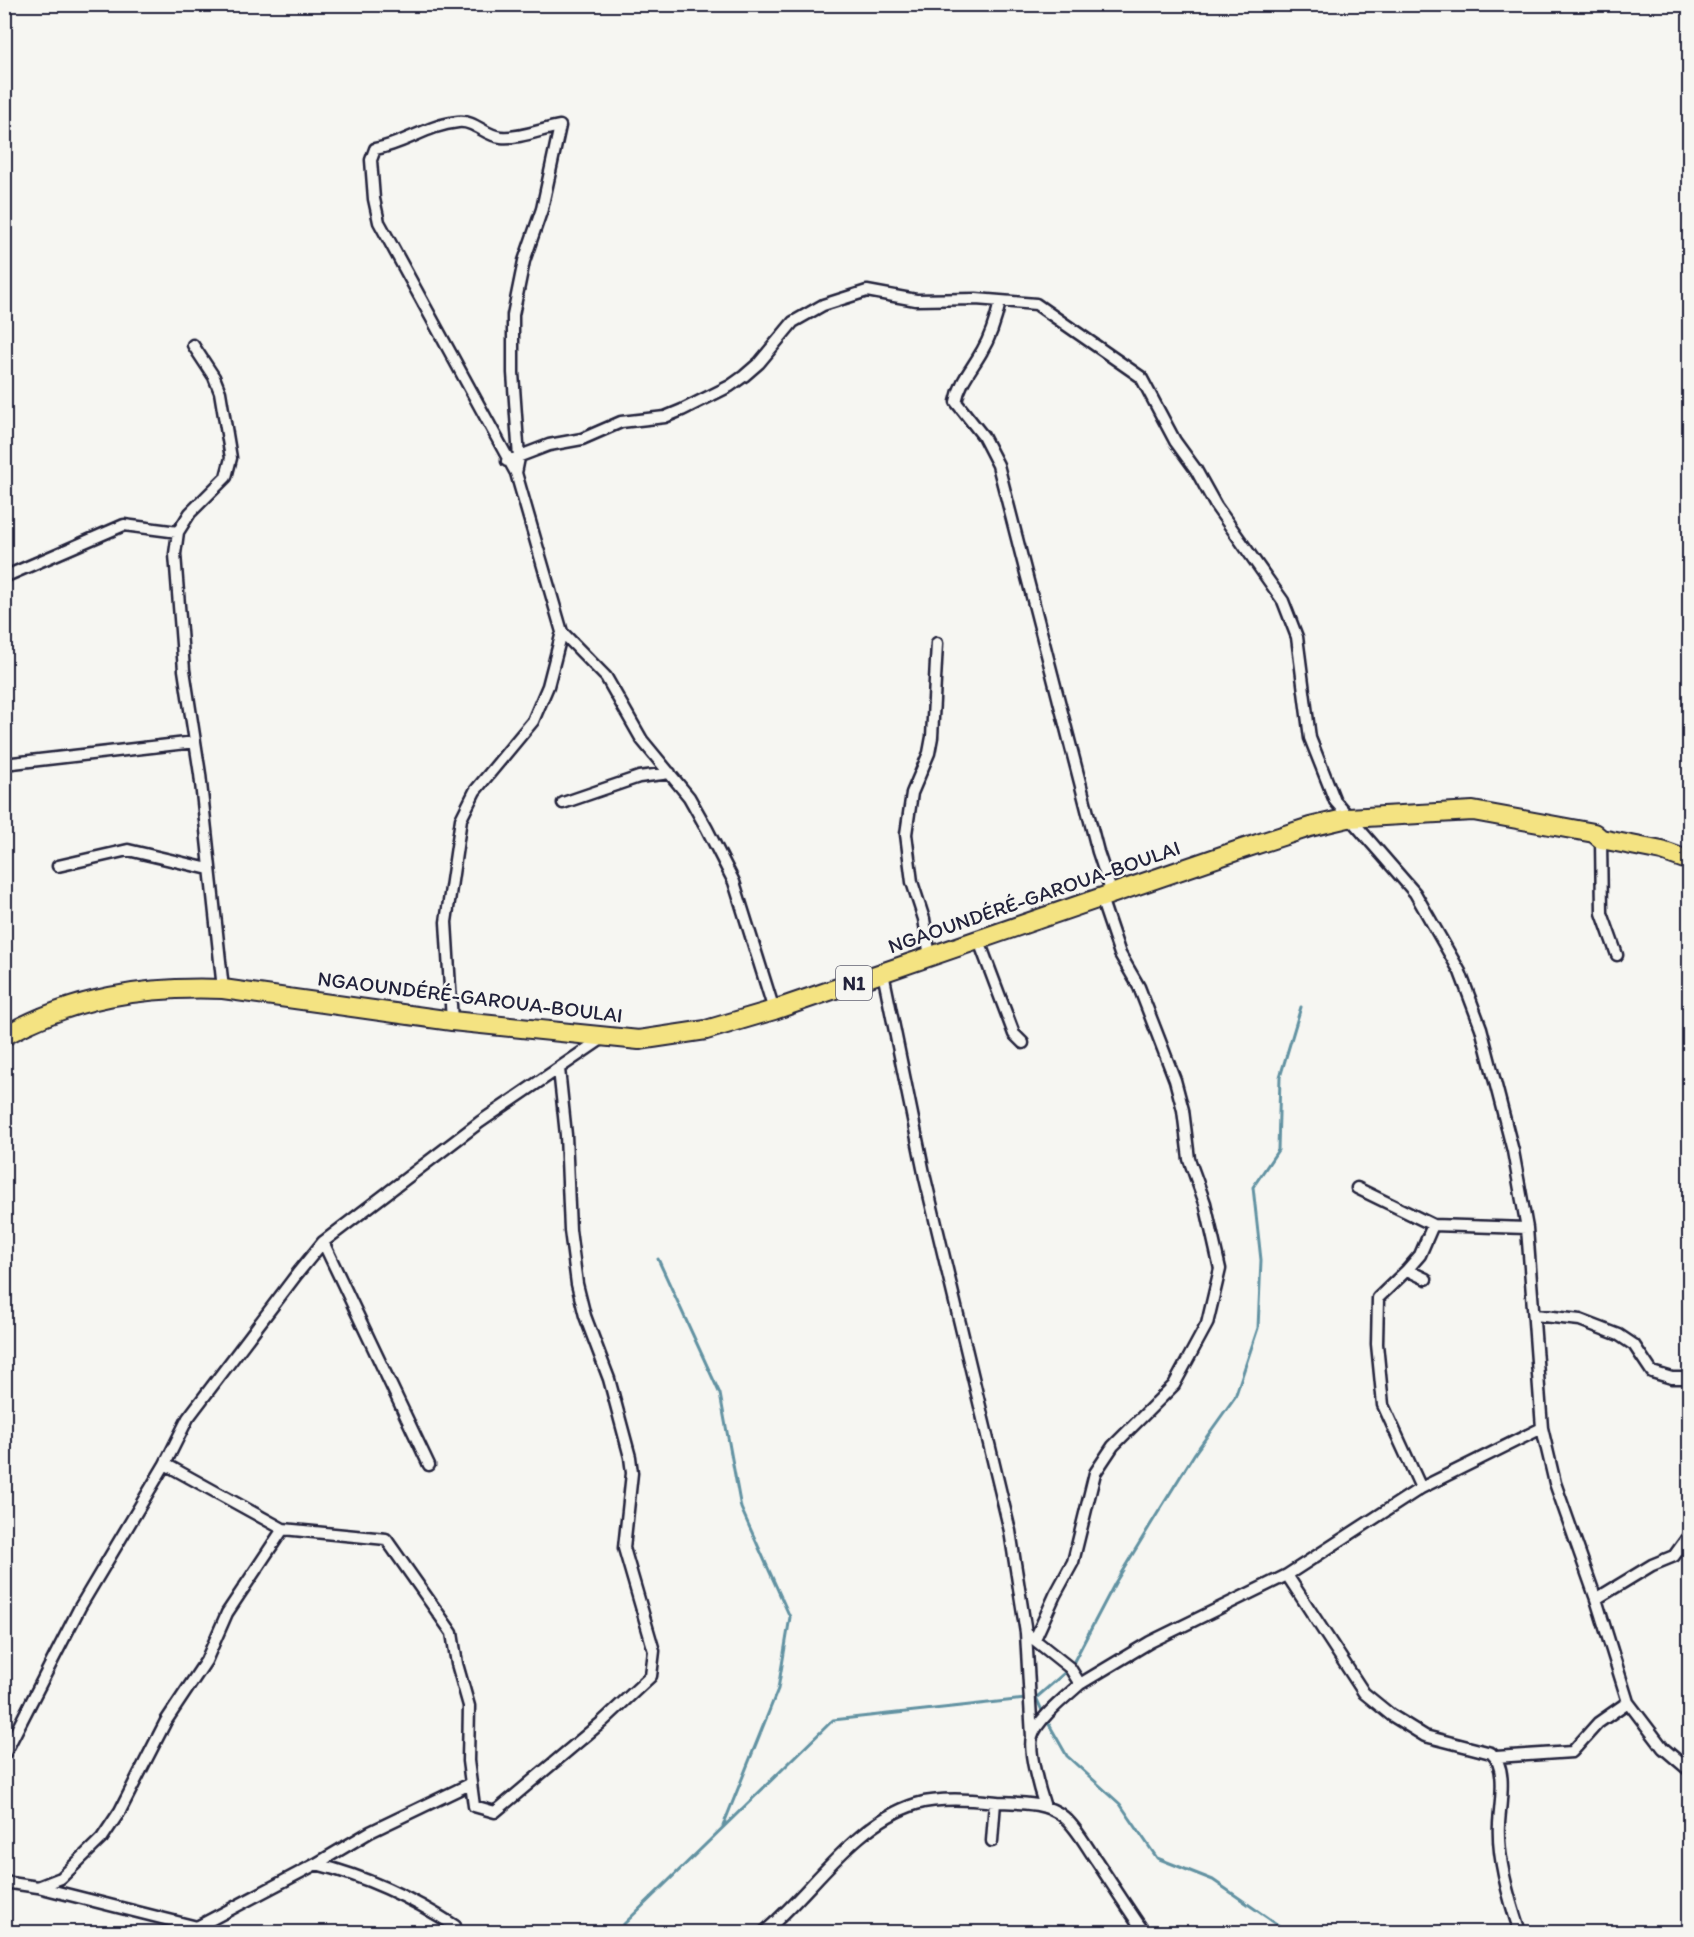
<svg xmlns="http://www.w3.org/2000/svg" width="1694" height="1937" font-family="Itim,sans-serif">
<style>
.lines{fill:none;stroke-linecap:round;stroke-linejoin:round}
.stream{stroke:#6292a2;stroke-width:3}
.minor-casing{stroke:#22223b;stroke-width:15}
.trunk-casing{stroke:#22223b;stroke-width:22}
.minor{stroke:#f6f6f2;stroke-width:10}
.trunk{stroke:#f4e382;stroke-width:18}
.labels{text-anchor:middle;stroke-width:5;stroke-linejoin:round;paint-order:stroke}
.shield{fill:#f6f6f2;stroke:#626272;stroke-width:1.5}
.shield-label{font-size:20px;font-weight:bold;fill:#22223b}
.street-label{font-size:21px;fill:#22223b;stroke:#f6f6f2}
</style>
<rect width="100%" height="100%" fill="#f6f6f2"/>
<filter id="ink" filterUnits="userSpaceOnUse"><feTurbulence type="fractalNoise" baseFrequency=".0167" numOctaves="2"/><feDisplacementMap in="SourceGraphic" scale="12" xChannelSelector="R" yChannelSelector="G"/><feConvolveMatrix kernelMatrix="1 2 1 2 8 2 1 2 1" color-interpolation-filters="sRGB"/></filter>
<g filter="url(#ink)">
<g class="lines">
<path class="stream" d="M658,1259L720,1394L741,1508L790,1617L778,1689L723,1826
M1072,1665L1115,1583L1154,1519L1195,1453L1235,1397L1258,1328L1261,1260L1253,1187L1278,1150L1280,1077L1301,1007
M1037,1697L1068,1670
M1033,1698L1036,1697L1043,1713
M1046,1719L1067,1756L1120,1804L1157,1858L1213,1880L1288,1932
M612,1932L622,1926L833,1720L1026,1699"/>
<defs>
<path id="minor" d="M1000,302C996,319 991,336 982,351C972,369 960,381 956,402L983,436L998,465L1098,852L1112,894
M193,345L214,377L220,392L231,458L226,477L190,513L178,532L175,554L184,670L200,774L223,989
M507,461L549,445L582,439L621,422L665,417L682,410L730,386L744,376L759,363L793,322L823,305L867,291L916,300L976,299L1036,304L1141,377L1175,441L1196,470L1216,506L1283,601L1297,637L1310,738L1335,801L1415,893L1460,972L1481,1028L1513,1151L1527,1228L1542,1428L1555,1483L1596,1599L1628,1702L1663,1748L1690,1771
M516,473L519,458L513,373V315L524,261L542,209L560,126C542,129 519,139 501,137C485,136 475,120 458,122C427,125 405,144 375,149L371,160L374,199L379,222L516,473L562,632
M4,577L124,525L178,532
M4,764L195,742
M563,803L639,777L670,773
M1601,839L1602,913L1617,955
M58,866L128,850L209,869
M979,941L1014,1034L1023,1043
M930,957L924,919L912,882L906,834L912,793L929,753L932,737L937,643
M883,973L925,1178L1010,1531L1026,1633L1070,1668L1080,1684L1150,1642L1287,1575L1421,1488L1542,1428
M452,1021L446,922L461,819L475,791L533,721L548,686L562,632L606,677L642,740L689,797L707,829L734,882L774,1010
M1357,1188L1433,1225L1527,1228
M323,1242L429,1465
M1407,1270L1378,1298L1377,1344L1383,1405L1421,1488
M1426,1279L1407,1270L1420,1255L1433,1225
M1535,1315L1580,1320L1619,1335L1634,1345L1652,1372L1672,1378H1690
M165,1464L283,1529L386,1539L452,1633L457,1664L469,1706L468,1761L474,1806L495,1812L602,1722L651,1676L654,1651L624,1548L632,1473L630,1457L609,1379L585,1316L577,1284L570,1230L566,1135L559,1069
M1287,1575L1364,1693L1391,1715L1425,1736L1491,1753C1508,1767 1500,1803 1499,1824C1497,1858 1509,1900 1520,1932
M1596,1599L1652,1565L1674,1556L1690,1534
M1026,1633L1032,1737
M1035,1639L1055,1595L1073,1562L1095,1473L1113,1446L1174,1385L1207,1324L1220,1269L1205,1203L1189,1159L1183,1110L1175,1080L1139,987L1120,954L1101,898
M4,1755L80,1607L165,1464L188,1418L297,1274L323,1242L480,1122L603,1038
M1496,1757L1572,1752L1598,1723L1628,1702
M1045,1807C1040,1792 1028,1752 1032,1737C1037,1719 1067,1696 1080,1684
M992,1841L995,1802
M316,1864C368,1877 411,1897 455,1926
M4,1882L38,1887L61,1878L102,1838L120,1811L166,1721L206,1661L227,1613L283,1529
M38,1887L197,1927L316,1864L370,1832L470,1784
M764,1932C812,1892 854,1823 916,1804C941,1797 973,1800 998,1802C1020,1803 1046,1802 1064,1817C1077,1828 1086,1846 1096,1860C1112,1884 1128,1909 1144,1932"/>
<path id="trunk" d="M4,1036C73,997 145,986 223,989L452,1021L639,1040L706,1030L774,1010L1242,849L1310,827L1348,818L1473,811L1594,833L1601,839L1662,851L1690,861"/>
</defs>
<use href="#minor" class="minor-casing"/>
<use href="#trunk" class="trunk-casing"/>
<use href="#minor" class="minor"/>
<use href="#trunk" class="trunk"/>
</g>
</g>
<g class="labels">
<rect class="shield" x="836" y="966" width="36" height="34" rx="4.5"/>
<g class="shield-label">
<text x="854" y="990">N1</text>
</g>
<g class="street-label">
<text transform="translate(1034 897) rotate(-19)" y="7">NGAOUNDÉRÉ-GAROUA-BOULAI</text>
<text transform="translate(470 997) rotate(7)" y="7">NGAOUNDÉRÉ-GAROUA-BOULAI</text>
</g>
</g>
<rect width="1694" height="1937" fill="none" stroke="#f6f6f2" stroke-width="24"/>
<rect x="12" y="12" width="1670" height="1913" fill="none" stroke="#22223b" stroke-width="2" filter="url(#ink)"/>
</svg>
